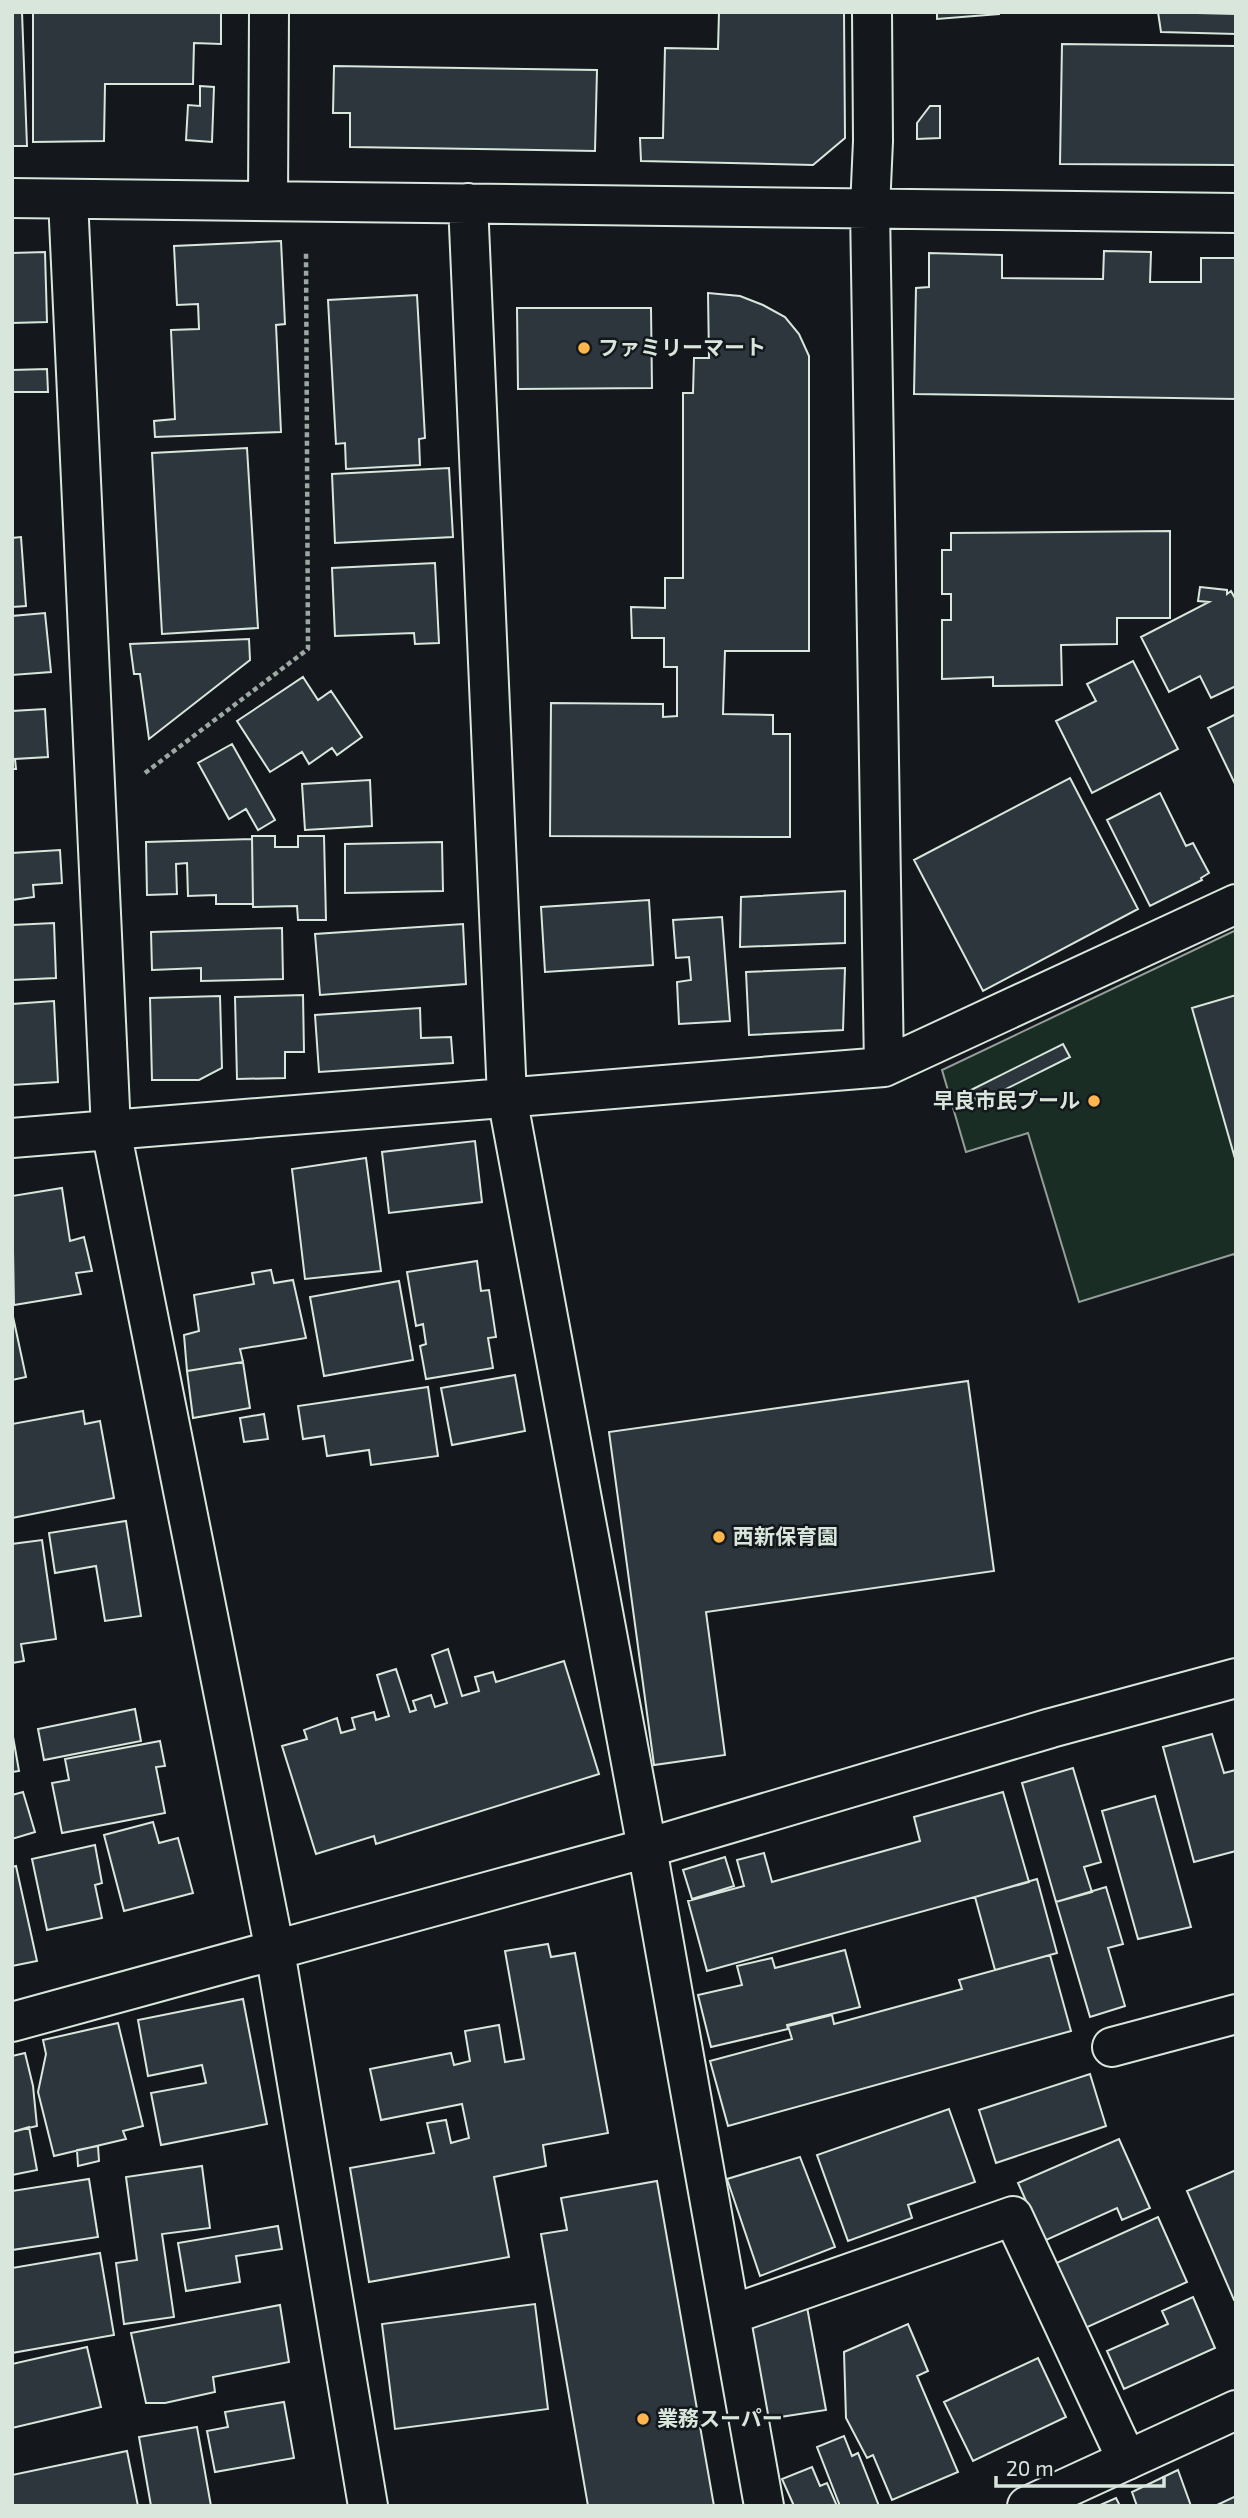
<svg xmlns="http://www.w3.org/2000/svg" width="1248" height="2518" font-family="'Exo 2','Noto Sans JP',sans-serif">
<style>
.green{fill:#1a2d24;stroke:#939e99;stroke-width:2}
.building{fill:#2c363c;stroke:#d8e6dc;stroke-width:2}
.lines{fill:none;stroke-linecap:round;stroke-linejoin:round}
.minor-casing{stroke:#d8e6dc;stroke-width:42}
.tertiary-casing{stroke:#d8e6dc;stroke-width:42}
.path{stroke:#9da8a2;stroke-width:4.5;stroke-dasharray:5 3.5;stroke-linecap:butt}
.minor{stroke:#14181c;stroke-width:38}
.tertiary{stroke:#14181c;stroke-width:38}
.poi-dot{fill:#ffb74d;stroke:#14181c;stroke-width:2.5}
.labels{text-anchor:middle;stroke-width:5;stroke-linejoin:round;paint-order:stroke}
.poi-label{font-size:21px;font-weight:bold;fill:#d8e6dc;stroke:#14181c;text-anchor:start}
</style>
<rect width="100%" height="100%" fill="#14181c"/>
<path class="green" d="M1236,930V1258L1234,1254L1079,1302L1028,1133L966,1152L942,1070Z"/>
<path class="building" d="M12,12H22L27,146H12Z
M33,12H221V44L194,43L193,84H105L104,141L33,142Z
M719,12H844L845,138L813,165L641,161L640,138H663L665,48L718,49Z
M937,12H999V14L937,19Z
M1158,12L1236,14V34L1161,32Z
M1062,44L1236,46V165L1060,164Z
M334,66L597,70L595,151L350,147V113H333Z
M200,86L214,87L212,142L186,140L188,105L200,106Z
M930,106H940V138L917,139V123Z
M281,241L285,324L276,325L281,432L155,437L154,421L175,419L171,330L199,329L198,304L177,305L174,246Z
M1104,251L1151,252L1150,282H1201V258H1236V399L914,394L916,288L929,287V253L1002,255V278L1103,279Z
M45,252L47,322L12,323V253Z
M708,293L740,296L763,305L785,317L799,334L809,356V651H725L723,714L773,715V734H790V837L550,836L551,703L663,704V717L677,716V667H664V638H632L631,607L665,608V578H683V393H693L694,358H709Z
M417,295L425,438L419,439L420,465L346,469L345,443L336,444L328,300Z
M517,308H651L652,388L518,389Z
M47,369L48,392H12V370Z
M247,448L258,628L162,634L152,453Z
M449,468L453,537L335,543L332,474Z
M1170,531V618H1117V644L1061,645L1062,685L993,686V677L942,679V620H951V594H942V550H951V533Z
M21,537L26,606L12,607V538Z
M435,563L439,643L415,644L414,633L335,636L332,568Z
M1200,587L1227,590V594L1231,591L1236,600V686L1211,698L1200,676L1169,692L1141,637L1209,602L1198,601Z
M45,613L51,672L12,675V616Z
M249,639L250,660L149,739L140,674H134L130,644Z
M1133,661L1178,749L1092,793L1056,721L1096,701L1087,684Z
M303,677L318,700L331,691L362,737L337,755L332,748L309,764L302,752L270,772L237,721Z
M45,709L48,757L15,759L16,769H12V711Z
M1236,714V786L1208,728Z
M232,744L275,820L258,830L246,809L229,819L198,763Z
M1070,778L1138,909L983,991L914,860Z
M370,780L372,826L305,830L302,784Z
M1160,793L1186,846L1193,843L1209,873L1201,878L1202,880L1150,906L1107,820Z
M252,836H275V847H298V836H324L326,920H298L297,906L253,907Z
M252,839L253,904H216V895L188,896L187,863L176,864L177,894L147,895L146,842Z
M442,842L443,891L345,893V844Z
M60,850L62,883L33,885L34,897L12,900V853Z
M845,891V943L740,947L741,897Z
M649,900L653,965L545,972L541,907Z
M722,917L730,1021L679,1024L677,982L691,980L689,957L676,958L673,920Z
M54,923L56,978L12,980V925Z
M463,924L466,984L320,995L315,934Z
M282,928L283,979L201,981V968L152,970L151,932Z
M845,968L843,1030L749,1035L746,972Z
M303,995L304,1052H285V1078L237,1079L235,997Z
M1236,995V1162L1192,1008Z
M220,996L222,1068L199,1080H152L150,998Z
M54,1001L58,1082L12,1085V1004Z
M420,1008L421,1038L451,1037L453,1063L319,1072L315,1015Z
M1063,1044L1070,1057L978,1103L971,1090Z
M475,1141L482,1202L389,1213L382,1152Z
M366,1158L381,1271L305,1279L292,1169Z
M62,1188L70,1241L84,1237L92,1271L76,1273L81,1294L14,1305L12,1196Z
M477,1261L481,1291L489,1290L496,1337L488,1338L493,1368L426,1379L420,1346L426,1344L423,1324L416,1326L407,1272Z
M271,1270L274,1283L293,1280L306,1338L240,1349L243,1362L187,1371L184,1335L199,1331L194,1295L254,1284L252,1273Z
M399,1281L413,1360L324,1376L310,1297Z
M12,1312L26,1377L12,1380Z
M243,1362L250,1408L193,1418L187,1371Z
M515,1375L525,1431L452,1445L441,1388Z
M968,1381L994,1571L706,1612L725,1755L654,1765L609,1432Z
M428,1387L438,1456L371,1465L369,1450L327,1456L324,1436L303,1439L298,1406Z
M83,1411L85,1424L100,1421L114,1498L12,1518V1424Z
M264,1414L268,1439L244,1442L240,1418Z
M126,1521L141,1616L105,1621L96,1566L55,1573L49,1533Z
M42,1540L56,1639L21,1644L24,1661L12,1663V1544Z
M448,1649L462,1696L479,1691L475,1677L493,1672L496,1682L564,1661L599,1774L376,1844L374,1836L316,1854L282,1746L307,1739L304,1730L337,1718L341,1733L355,1729L352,1718L374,1712L376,1720L389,1716L377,1675L396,1669L410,1712L416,1710L413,1701L431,1695L435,1707L447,1703L432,1655Z
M135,1709L141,1741L44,1760L38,1729Z
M12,1731L19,1771L12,1772Z
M1212,1734L1224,1773L1236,1770V1851L1194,1862L1163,1747Z
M160,1741L165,1766L156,1767L165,1813L62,1833L52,1783L69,1780L65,1759Z
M1073,1768L1101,1862L1084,1867L1092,1892L1056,1902L1022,1783Z
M23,1792L35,1832L12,1839V1795Z
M1003,1792L1029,1882L707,1971L688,1901L744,1886L737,1860L764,1853L772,1882L920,1841L914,1817Z
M1155,1796L1191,1927L1138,1939L1102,1811Z
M153,1822L159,1843L178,1838L193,1893L124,1911L104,1835Z
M95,1845L102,1883L95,1885L102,1918L47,1930L32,1859Z
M725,1857L734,1886L692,1899L683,1870Z
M16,1866L37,1961L12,1966V1867Z
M1037,1879L1057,1953L995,1970L975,1897Z
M1106,1887L1123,1944L1108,1948L1125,2006L1090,2017L1056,1902Z
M548,1944L551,1957L575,1953L608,2133L543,2145L546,2166L494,2177L509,2257L369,2282L350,2168L434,2153L427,2123L446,2120L451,2143L469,2138L462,2104L381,2120L370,2069L451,2053L454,2065L470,2061L465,2031L499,2025L505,2062L524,2059L505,1951Z
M845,1950L860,2007L787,2025L788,2029L711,2047L698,1995L742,1985L737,1966L772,1958L775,1968Z
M1050,1955L1071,2031L728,2126L710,2061L792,2039L788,2026L832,2015L834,2024L962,1989L959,1980Z
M243,1999L267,2124L161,2145L151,2093L206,2083L202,2065L148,2076L138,2020Z
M118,2023L143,2126L123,2131L126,2139L54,2156L38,2092L46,2054L43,2040Z
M25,2053L33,2086L37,2126L12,2132V2056Z
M1090,2074L1106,2126L996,2163L979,2110Z
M949,2109L975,2182L908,2205L912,2218L848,2241L817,2155Z
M29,2127L37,2170L12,2175V2132Z
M1119,2139L1150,2208L1122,2220L1117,2208L1044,2241L1018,2183Z
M98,2146L99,2161L78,2166L77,2150Z
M800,2157L835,2247L760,2276L727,2179Z
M202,2166L210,2228L162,2234L174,2317L124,2324L116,2263L137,2260L126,2177Z
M1236,2170V2299L1234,2300L1187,2191Z
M89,2179L98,2237L12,2250V2191Z
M657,2181L714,2506H588L541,2234L567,2230L561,2198Z
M1158,2217L1187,2282L1083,2329L1052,2265Z
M278,2226L282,2249L236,2256L240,2282L186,2291L178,2243Z
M100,2253L114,2335L12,2353V2268Z
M1193,2297L1215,2348L1124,2389L1107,2351L1168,2324L1162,2311Z
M535,2304L548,2409L395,2429L382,2324Z
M280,2305L289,2362L213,2377L215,2392L165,2403H146L131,2333Z
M807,2307L826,2410L767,2419L749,2328Z
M908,2324L928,2371L917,2376L958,2472L892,2500L873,2455L867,2458L846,2418L844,2352Z
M87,2347L101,2407L12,2428V2364Z
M1038,2358L1066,2417L973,2461L944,2402Z
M284,2402L294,2458L215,2472L207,2431L228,2427L225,2412Z
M197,2427L211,2506H151L139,2437Z
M844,2436L852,2456L858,2453L879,2506H840L817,2447Z
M127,2451L138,2506H12V2475Z
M812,2467L820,2486L827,2483L837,2506H794L782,2479Z
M1178,2470L1191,2506H1137L1132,2492Z
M1236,2496V2506H1215Z
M1116,2498L1120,2506H1098Z"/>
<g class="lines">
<defs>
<path id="minor" d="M872,12L873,141L870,208L884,1067
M12,198L1236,213
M68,199L111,1130L275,1951L368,2506
M268,201L269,12
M468,203L507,1097L647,1848L764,2506
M12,1138L884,1067L1236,904
M12,2022L647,1848L1051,1728L1236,1678
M1112,2047L1236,2014
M730,2315L1013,2216L1127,2460"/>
<path id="tertiary" d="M1027,2506L1236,2410"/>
</defs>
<use href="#minor" class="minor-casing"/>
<use href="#tertiary" class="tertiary-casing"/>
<path class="path" d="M145,773L308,649L306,251"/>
<use href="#minor" class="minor"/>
<use href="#tertiary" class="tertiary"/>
</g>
<g class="poi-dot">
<circle cx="584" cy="348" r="7"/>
<circle cx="1094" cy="1101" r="7"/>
<circle cx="719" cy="1537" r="7"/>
<circle cx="643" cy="2419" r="7"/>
</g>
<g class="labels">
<g class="poi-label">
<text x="598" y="355">ファミリーマート</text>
<text x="1080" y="1108" text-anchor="end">早良市民プール</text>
<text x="733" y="1544">西新保育園</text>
<text x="657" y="2426">業務スーパー</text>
</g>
</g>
<rect width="1248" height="2518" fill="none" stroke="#d8e6dc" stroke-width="28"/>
<path d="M996 2476v10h168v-10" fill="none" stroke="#d8e6dc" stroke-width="3.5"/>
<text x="1006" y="2476" font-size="21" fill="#d8e6dc" stroke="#14181c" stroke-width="5" paint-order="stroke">20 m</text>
</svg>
